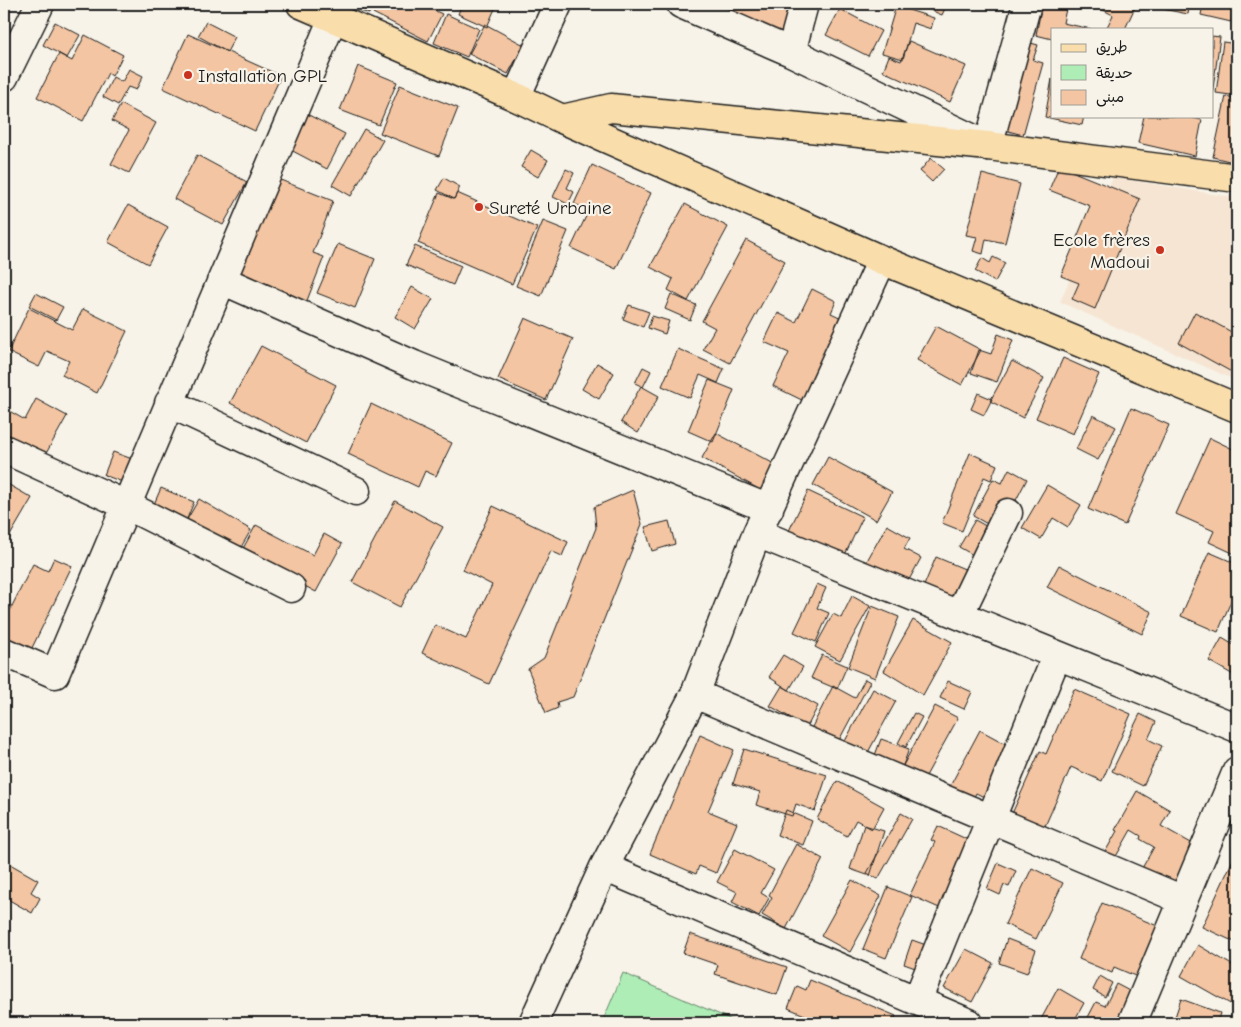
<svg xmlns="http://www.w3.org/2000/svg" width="1241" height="1027" font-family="'Comic Neue','Playpen Sans Arabic',sans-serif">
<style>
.built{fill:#f6e5d3}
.green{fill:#aeeeb6;stroke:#658569}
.building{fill:#f3c5a2;stroke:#1c1c1c}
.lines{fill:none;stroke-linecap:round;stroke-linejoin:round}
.minor-casing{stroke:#1c1c1c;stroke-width:31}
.major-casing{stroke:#1c1c1c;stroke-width:31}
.minor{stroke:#f7f3e8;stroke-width:28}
.major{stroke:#f9ddab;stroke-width:28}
.poi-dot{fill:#c8321e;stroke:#f7f3e8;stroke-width:2}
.labels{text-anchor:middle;stroke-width:4.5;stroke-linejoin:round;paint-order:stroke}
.poi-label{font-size:19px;fill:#1c1c1c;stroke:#f7f3e8;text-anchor:start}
</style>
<rect width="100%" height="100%" fill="#f7f3e8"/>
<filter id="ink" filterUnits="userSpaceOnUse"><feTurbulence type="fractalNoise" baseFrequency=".02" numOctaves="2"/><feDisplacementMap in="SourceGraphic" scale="10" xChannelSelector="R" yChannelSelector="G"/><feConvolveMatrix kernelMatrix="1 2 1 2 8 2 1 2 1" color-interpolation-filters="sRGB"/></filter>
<g filter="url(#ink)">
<path class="built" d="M1113,177L1237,198V381L1060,302Z"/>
<path class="green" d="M623,973L739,1023H602Z"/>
<path class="building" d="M357,4H372L369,14L355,9Z
M378,4H421L442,14L428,41L373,13Z
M462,4H497L487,27L458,14Z
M733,4H791L782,34L729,19Z
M916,4H947L942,15Z
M1042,4H1067L1063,23L1091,29H1052V39L1036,35Z
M1091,4H1128L1135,7L1125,29H1110L1107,27L1113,15Z
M1147,4H1190L1188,14L1147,6Z
M1203,4H1235L1231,22L1201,15Z
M896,6L934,18L931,29L913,23L903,59L882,53Z
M840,9L881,31L868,56L826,35Z
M446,14L479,29L467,57L434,43Z
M55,22L80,35L67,58L43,45Z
M206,22L235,37L227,52L198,36Z
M485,24L524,45L508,74L469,54Z
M188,34L281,76L255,131L163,88Z
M85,35L123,55L112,76L108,73L83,121L37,97L59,54L72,61Z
M1005,36L1038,45L1033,60L1043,63L1023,135L982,124Z
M1212,36L1220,37L1212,96Z
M909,41L966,66L950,102L883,71L889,56L901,61Z
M1223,42L1237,44V96L1216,93Z
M358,66L397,82L379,125L340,110Z
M129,69L143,76L136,90L128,87L118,105L103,97L113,77L122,82Z
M1052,79V116H1084L1082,125L1045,117Z
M400,85L458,108L439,156L380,133Z
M1226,96L1237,99V163L1213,157Z
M121,104L156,123L129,173L111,164L129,130L112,121Z
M305,113L345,134L327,169L287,148Z
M1144,116H1184L1202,120L1195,156L1138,143Z
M364,129L383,140L351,196L332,185Z
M531,150L548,160L538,177L521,167Z
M197,155L247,182L223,225L174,199Z
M931,158L944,169L932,182L920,171Z
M592,165L651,193L616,269L571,248L589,210L574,204Z
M1059,166L1140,199L1095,309L1072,299L1079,283L1061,276L1090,206L1049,190Z
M566,169L574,173L567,188L574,192L568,204L553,197Z
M982,174L1020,184L1005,243L986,239L983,254L973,251L977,237L966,235Z
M444,178L460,187L454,199L437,190Z
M278,179L333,201L313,253L324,257L306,303L239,277Z
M439,193L454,199L457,193L537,228L512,284L418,243Z
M685,204L728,227L688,301L668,290L673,279L650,267Z
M128,205L168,227L148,264L108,242Z
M543,221L568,231L541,296L516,286Z
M746,240L785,261L730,363L703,349L715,328L702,321Z
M338,244L375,259L355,308L317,293Z
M415,246L461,266L453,285L406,265Z
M993,257L1005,263L995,282L975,271L982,258L990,263Z
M412,287L433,299L415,329L395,317Z
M812,289L836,301L831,313L848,321L808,403L773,386L789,353L764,342L778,313L796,322Z
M36,293L63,307L56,320L29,306Z
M671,294L696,305L690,320L665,309Z
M629,305L649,312L643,327L623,319Z
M29,308L72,330L83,309L127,331L97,393L62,375L69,361L47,351L39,367L8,352Z
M1195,312L1237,335V375L1179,343Z
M652,316L669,321L665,334L648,328Z
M525,318L573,339L546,400L498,379Z
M936,326L981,350L962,385L917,360Z
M998,334L1013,340L997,382L971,373L979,350L991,354Z
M261,346L336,385L306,443L230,403Z
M678,349L724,369L718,383L700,375L690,398L662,386Z
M1063,358L1099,374L1073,434L1036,418Z
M1012,361L1044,378L1023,418L990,401Z
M597,363L614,373L599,399L582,389Z
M643,367L651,371L643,387L635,383Z
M709,380L734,390L713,442L688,431Z
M641,386L659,396L638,433L621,422Z
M978,393L992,399L984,415L971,409Z
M36,399L67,416L39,466L4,446V408L25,420Z
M371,404L452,443L436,476L425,471L418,487L348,454Z
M1131,408L1169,425L1125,525L1088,509Z
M1093,415L1116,427L1098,460L1076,449Z
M716,433L780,467L766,493L702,458Z
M1210,438L1237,451V555L1209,542L1214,531L1176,514Z
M113,452L135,460L125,483L104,475Z
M970,453L997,465L991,480L984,477L962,531L942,523Z
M828,457L892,492L876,520L813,485Z
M1009,469L1027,479L1000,531L973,516L993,479L1002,483Z
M4,482L32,498L4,546Z
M1047,485L1081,505L1068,527L1053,518L1041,539L1022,528Z
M161,488L194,502L178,540L145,525Z
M633,490L642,524L573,697L557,702L558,708L546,713L528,669L544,658L596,528L594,507Z
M808,491L863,517L841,563L786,537Z
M199,499L251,530L237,554L185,523Z
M395,501L443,527L400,607L352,582Z
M493,506L568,542L562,556L551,551L489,684L422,653L435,625L466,639L492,585L463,570Z
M975,520L1000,534L985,562L959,547Z
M669,521L675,544L652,551L645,527Z
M256,525L313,555L324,534L342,544L316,592L241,552Z
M887,525L910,538L904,549L921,558L904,589L864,566Z
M1209,552L1237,564V587L1218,632L1181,616Z
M936,557L967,570L954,601L923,588Z
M54,558L72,566L27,658L4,647V617L6,618L33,564L48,571Z
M1059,565L1152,612L1142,634L1047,587Z
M817,584L826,588L817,608L829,613L816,642L794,632Z
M852,596L870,606L840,660L815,647L833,614L841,618Z
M872,606L899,617L875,678L848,667Z
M913,620L952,642L923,695L884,671Z
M1222,638L1237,647V677L1209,661Z
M783,655L803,667L789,690L769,677Z
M822,655L847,666L837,689L811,678Z
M865,679L870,682L837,744L811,729L833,686L855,698Z
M948,681L972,692L964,709L940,698Z
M782,686L818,706L807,727L770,706Z
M873,689L896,701L866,756L844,743Z
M1074,689L1131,714L1102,781L1071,767L1038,842L1006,827L1040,751L1046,754Z
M935,706L958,718L921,785L899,773Z
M914,713L922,717L906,747L898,743Z
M1140,714L1156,722L1148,739L1162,746L1143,786L1112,771Z
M980,730L1015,749L988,799L976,793L972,801L949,788Z
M700,735L734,750L708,811L737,823L716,873L699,866L696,874L650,854Z
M881,739L909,749L902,768L874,758Z
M744,749L827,775L815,811L796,804L792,816L756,805L760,792L733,784Z
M837,781L884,807L872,829L856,820L847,836L817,819Z
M1137,791L1170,810L1161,826L1200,848L1176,890L1141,870L1154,847L1140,839L1141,836L1131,830L1114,860L1104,854L1117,831L1115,830Z
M786,810L812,821L803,845L777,835Z
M901,813L912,819L878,879L867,873Z
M864,825L884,831L870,876L850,869Z
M938,826L977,844L946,911L910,895L935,842L931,840Z
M796,844L823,859L786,929L762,915L772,897L769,895Z
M735,849L774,870L761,893L769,898L759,916L732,902L737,892L717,882Z
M1237,851V943L1202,927Z
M998,863L1016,871L1009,887L1004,885L1000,895L987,889Z
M10,864L38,880L31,892L40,898L32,913L4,897V875Z
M1032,868L1063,883L1036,939L1005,924Z
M852,880L881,896L850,952L821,936Z
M888,887L912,897L886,958L863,949Z
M1102,903L1160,927L1140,978L1114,967L1112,973L1079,959Z
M690,934L787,967L777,995L715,974L718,965L683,953Z
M1007,939L1036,950L1027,973L999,963Z
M912,940L929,946L921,970L904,964Z
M1198,945L1237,968V1001L1234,1006L1181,976Z
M966,949L993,963L972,1002L944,988Z
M1100,976L1112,983L1105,997L1093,990Z
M810,980L896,1016L892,1023H818L819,1021L788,1008L797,986L806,990Z
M1116,984L1137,995L1123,1023H1085L1096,1002L1105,1006Z
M1058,988L1084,1003L1073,1023H1039Z
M1181,999L1220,1013L1217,1023H1173Z"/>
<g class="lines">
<defs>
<path id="minor" d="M681,4L791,52L988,146L1027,4
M791,52L804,4
M4,77L40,4
M516,97L558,4
M882,260L757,533L695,694L604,867L969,1023
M222,280L414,365L769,509
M169,403L356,491
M4,449L126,505L291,588
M757,533L1237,728
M959,615L1008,513
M4,652L55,674L333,18
M695,694L1183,900
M917,1001L1057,655
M533,1023L604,867
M1132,1023L1237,771"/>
<path id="major" d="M301,4L516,97L562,119L882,260L1237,408
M562,119L611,108L988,146L1237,178"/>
</defs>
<use href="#minor" class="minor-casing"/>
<use href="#major" class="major-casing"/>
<use href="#minor" class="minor"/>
<use href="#major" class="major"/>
</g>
</g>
<g class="poi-dot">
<circle cx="188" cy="75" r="5"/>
<circle cx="479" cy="207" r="5"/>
<circle cx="1160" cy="250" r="5"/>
</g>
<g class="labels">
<g class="poi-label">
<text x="198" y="82">Installation GPL</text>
<text x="489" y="214">Sureté Urbaine</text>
<text x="1150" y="246" text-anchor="end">Ecole frères<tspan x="1150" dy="22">Madoui</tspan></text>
</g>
</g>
<rect width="1241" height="1027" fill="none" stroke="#f7f3e8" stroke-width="20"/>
<rect x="10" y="10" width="1221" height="1007" fill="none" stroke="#1c1c1c" stroke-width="2" filter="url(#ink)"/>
<rect x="1051" y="28" width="162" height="90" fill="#f7f3e8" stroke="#9f9d96"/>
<rect x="1061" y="44" width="25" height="8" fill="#f9ddab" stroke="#9f9d96"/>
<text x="1096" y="52" font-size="15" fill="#1c1c1c">طريق</text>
<rect x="1061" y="65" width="25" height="15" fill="#aeeeb6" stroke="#9f9d96"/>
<text x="1096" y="78" font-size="15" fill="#1c1c1c">حديقة</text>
<rect x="1061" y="90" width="25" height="15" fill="#f3c5a2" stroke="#9f9d96"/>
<text x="1096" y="102" font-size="15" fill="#1c1c1c">مبنى</text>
</svg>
